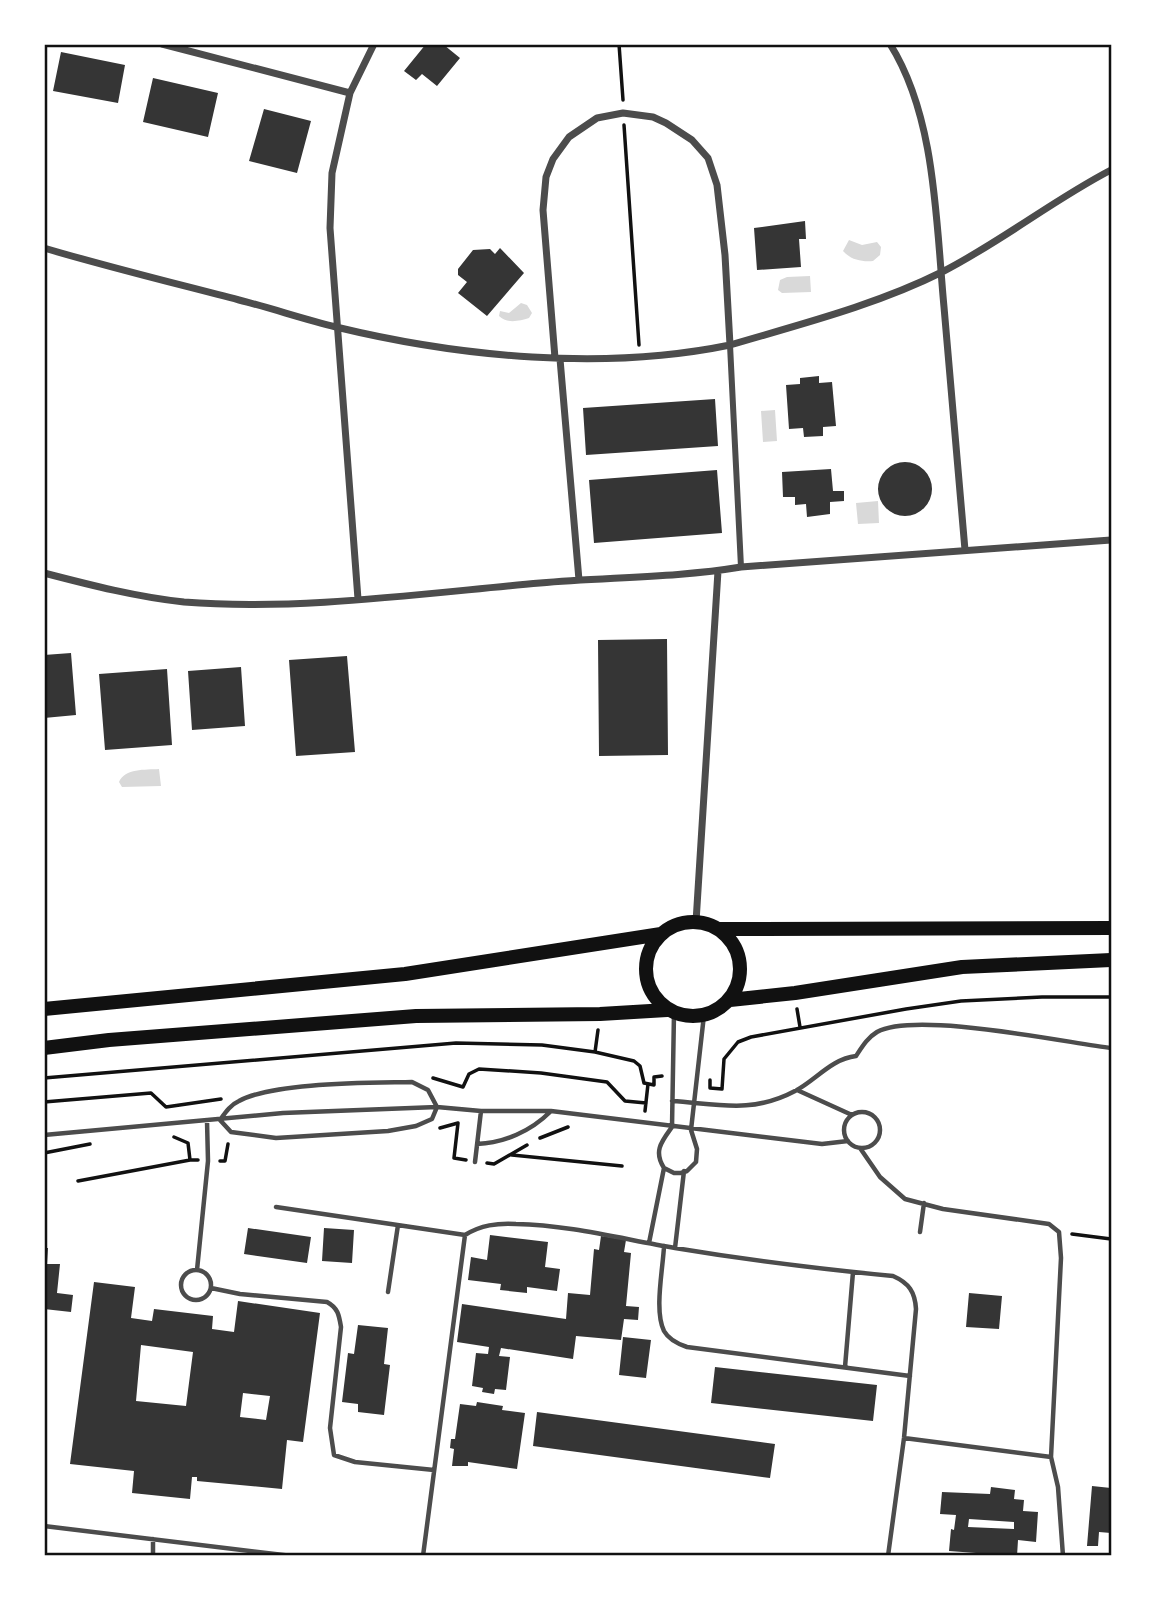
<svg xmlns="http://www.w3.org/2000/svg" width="1155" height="1600" font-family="'Asap Condensed',sans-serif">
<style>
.water{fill:#d9d9d9}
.building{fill:#353535;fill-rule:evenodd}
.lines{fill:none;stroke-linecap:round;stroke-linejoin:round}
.path{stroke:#111;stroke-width:3.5}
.service{stroke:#4c4c4c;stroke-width:4.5}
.pedestrian{stroke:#4c4c4c;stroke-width:6}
.minor{stroke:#4c4c4c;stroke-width:7}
.trunk{stroke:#111;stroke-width:14}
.neatline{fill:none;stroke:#111;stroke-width:2.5}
</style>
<rect width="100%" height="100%" fill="#fff"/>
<path class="water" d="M849,240L862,245L877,242L881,247L880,255L873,261C862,262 851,260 843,251Z
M810,276L811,292L782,293L778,290L780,280L787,277Z
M521,303L527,305L532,313L529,318C519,321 507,324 499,316L500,311L509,313Z
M775,410L777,441L763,442L761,411Z
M878,501L879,523L858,524L856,503Z
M159,769L161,786L122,787L119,782C125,768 145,770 159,769Z"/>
<path class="building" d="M426,44H445L444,45L460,58L437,86L422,74L416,80L404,71Z
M61,52L125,65L118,103L53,91Z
M153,78L218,93L208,137L143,122Z
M264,109L311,121L297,173L249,161Z
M805,221L806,239H799L801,267L757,270L754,228Z
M500,248L524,273L487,316L458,293L467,282L458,275V269L473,250L490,249L495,254Z
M819,376V383L832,382L836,426L823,427V436L804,437L803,428L789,429L786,385L800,384V378Z
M715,399L718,446L586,455L583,408Z
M878 489a27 27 0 1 1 54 0a27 27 0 1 1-54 0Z
M831,469L833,491H844V501L830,502V514L807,517L806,504L795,505V497H783L782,472Z
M717,470L722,533L594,543L589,480Z
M667,639L668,755L599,756L598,640Z
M71,653L76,715L44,718V655Z
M347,656L355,752L296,756L289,660Z
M241,667L245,726L192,730L188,671Z
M167,669L172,745L105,750L99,674Z
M248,1228L311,1237L307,1263L244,1254Z
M324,1228L354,1230L352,1263L322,1261Z
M490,1235L548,1242L545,1267L560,1269L557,1291L527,1287V1293L500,1290L501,1284L468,1280L471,1257L487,1260Z
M601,1236L626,1240L624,1252L631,1253L626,1306L639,1307L638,1320L624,1319L621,1340L576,1336L573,1359L501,1348L499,1356L510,1357L506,1390L495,1389L494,1394L482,1392L483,1388L472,1386L476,1353L488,1354L489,1347L457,1342L462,1304L566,1319L568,1293L590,1295L594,1249L599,1250Z
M44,1248H48L47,1264H60L57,1293L73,1295L71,1312L44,1309Z
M94,1282L135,1287L131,1318L152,1321L154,1309L213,1316L212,1329L234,1332L238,1301L320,1313L303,1442L287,1440L282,1489L197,1481V1477H192L190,1499L132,1493L134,1471L70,1464ZM141,1345L193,1352L186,1406L136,1401ZM243,1393L270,1396L266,1420L240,1417Z
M969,1293L1002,1296L999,1329L966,1327Z
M358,1325L388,1328L384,1364L390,1365L384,1415L358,1412V1404L342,1402L348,1353L354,1354Z
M623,1337L651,1340L646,1378L619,1375Z
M715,1367L877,1385L873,1421L711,1403Z
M477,1402L503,1406L502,1410L525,1413L517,1469L468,1462V1466H452L454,1449L450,1448L451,1439H455L460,1404L476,1406Z
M537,1412L775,1444L770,1478L533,1446Z
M1092,1486L1111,1488V1533L1099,1532L1098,1546H1087Z
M991,1487L1015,1490L1014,1499L1024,1500L1023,1511L1038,1512L1036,1542L1018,1540L1017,1556H976V1553L949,1551L951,1529L954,1530L956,1515L940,1514L942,1492L990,1494ZM969,1519L1014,1522V1529L968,1527Z"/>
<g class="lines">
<path class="path" d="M619,44L623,100
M624,125L639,345
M797,1009L800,1027
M595,1052L598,1030
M44,1078L456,1043L542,1045L595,1052L634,1061L640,1066L644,1083L654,1085V1077L662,1076
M433,1078L463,1087L469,1074L479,1069L541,1073L607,1082L625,1101L646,1103
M710,1080V1088L722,1089L724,1059L738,1042L751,1037L906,1009L961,1001L1042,997H1111
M44,1102L151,1093L166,1107L221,1099
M645,1111L648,1084
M440,1128L458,1123L454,1158L466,1160
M174,1137L188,1143L190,1160H198
M540,1138L568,1127
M44,1153L90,1144
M512,1155L622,1166
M220,1161H225L228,1144
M487,1163L494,1164L527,1145
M78,1181L190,1160
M1072,1234L1111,1239"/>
<path class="service" d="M674,1013L672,1127C662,1141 653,1151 664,1168L674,1173H681L687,1171L696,1162L697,1149L691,1130L704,1015
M412,1082L428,1090L437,1107L432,1119L416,1126L388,1131L276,1138L231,1132L220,1120C225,1113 230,1105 239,1101C274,1082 370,1083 412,1082Z
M797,1090L852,1115
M672,1101C718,1104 752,1114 795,1091C816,1080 831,1059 856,1056C862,1047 867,1038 877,1032C915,1011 1063,1042 1111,1048
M844 1130a18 18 0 1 1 36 0a18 18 0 1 1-36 0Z
M44,1135L283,1113L437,1107L481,1111H551L822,1144L848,1141
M477,1144C504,1143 531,1131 550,1112
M860,1148L880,1177L905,1199L943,1209L1049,1224L1059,1232L1061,1258L1051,1457L1058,1487L1063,1556
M475,1162L481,1111
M276,1207L465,1235C481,1225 497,1223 516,1224C569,1225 622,1239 675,1248C747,1260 820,1269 893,1276C909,1283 915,1292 916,1309L904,1438L888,1556
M920,1232L924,1203
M649,1243L664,1168
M664,1246C663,1269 654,1311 664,1331C669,1340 678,1344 687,1347L910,1376
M675,1248L684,1171
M197,1270L208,1161L207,1121
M181 1285a15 15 0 1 1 30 0a15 15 0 1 1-30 0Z
M211,1288L240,1294L327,1302C338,1308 339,1315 341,1327L330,1428L334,1455L355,1462L434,1470
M388,1292L398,1225
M845,1367L853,1272
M904,1438L1051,1457
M44,1526L292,1556
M153,1539V1556
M423,1556L465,1235"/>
<path class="pedestrian" d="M730,345L741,567"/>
<path class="minor" d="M162,44L350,93
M890,44C936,117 936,222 944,307C951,388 958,469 965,550
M44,248C108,267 174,283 239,300C271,308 303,319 336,327C460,357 604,371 730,345C801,324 876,305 942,272C1001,242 1053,200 1111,170
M555,358L543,210L546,177L553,159L569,137L597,118L623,113L653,117L666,123L692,140L708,158L717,185L725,255L730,345
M560,359L579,580
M44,573C90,585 137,597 184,602C298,611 426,593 540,583C606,577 675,578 741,567L1111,540
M358,599L330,228L332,173L350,93L374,44
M696,922L718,571"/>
<path class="trunk" d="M646 969a47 47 0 1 1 94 0a47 47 0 1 1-94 0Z
M720,929L1111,928
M730,1000L795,993L962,967L1111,960
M44,1009L405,974L661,934
M44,1048L109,1040L416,1016L600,1014L667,1010"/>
</g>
<rect width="1155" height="1600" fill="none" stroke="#ffffff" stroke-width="91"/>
<rect x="46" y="46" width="1064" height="1508" class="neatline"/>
</svg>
